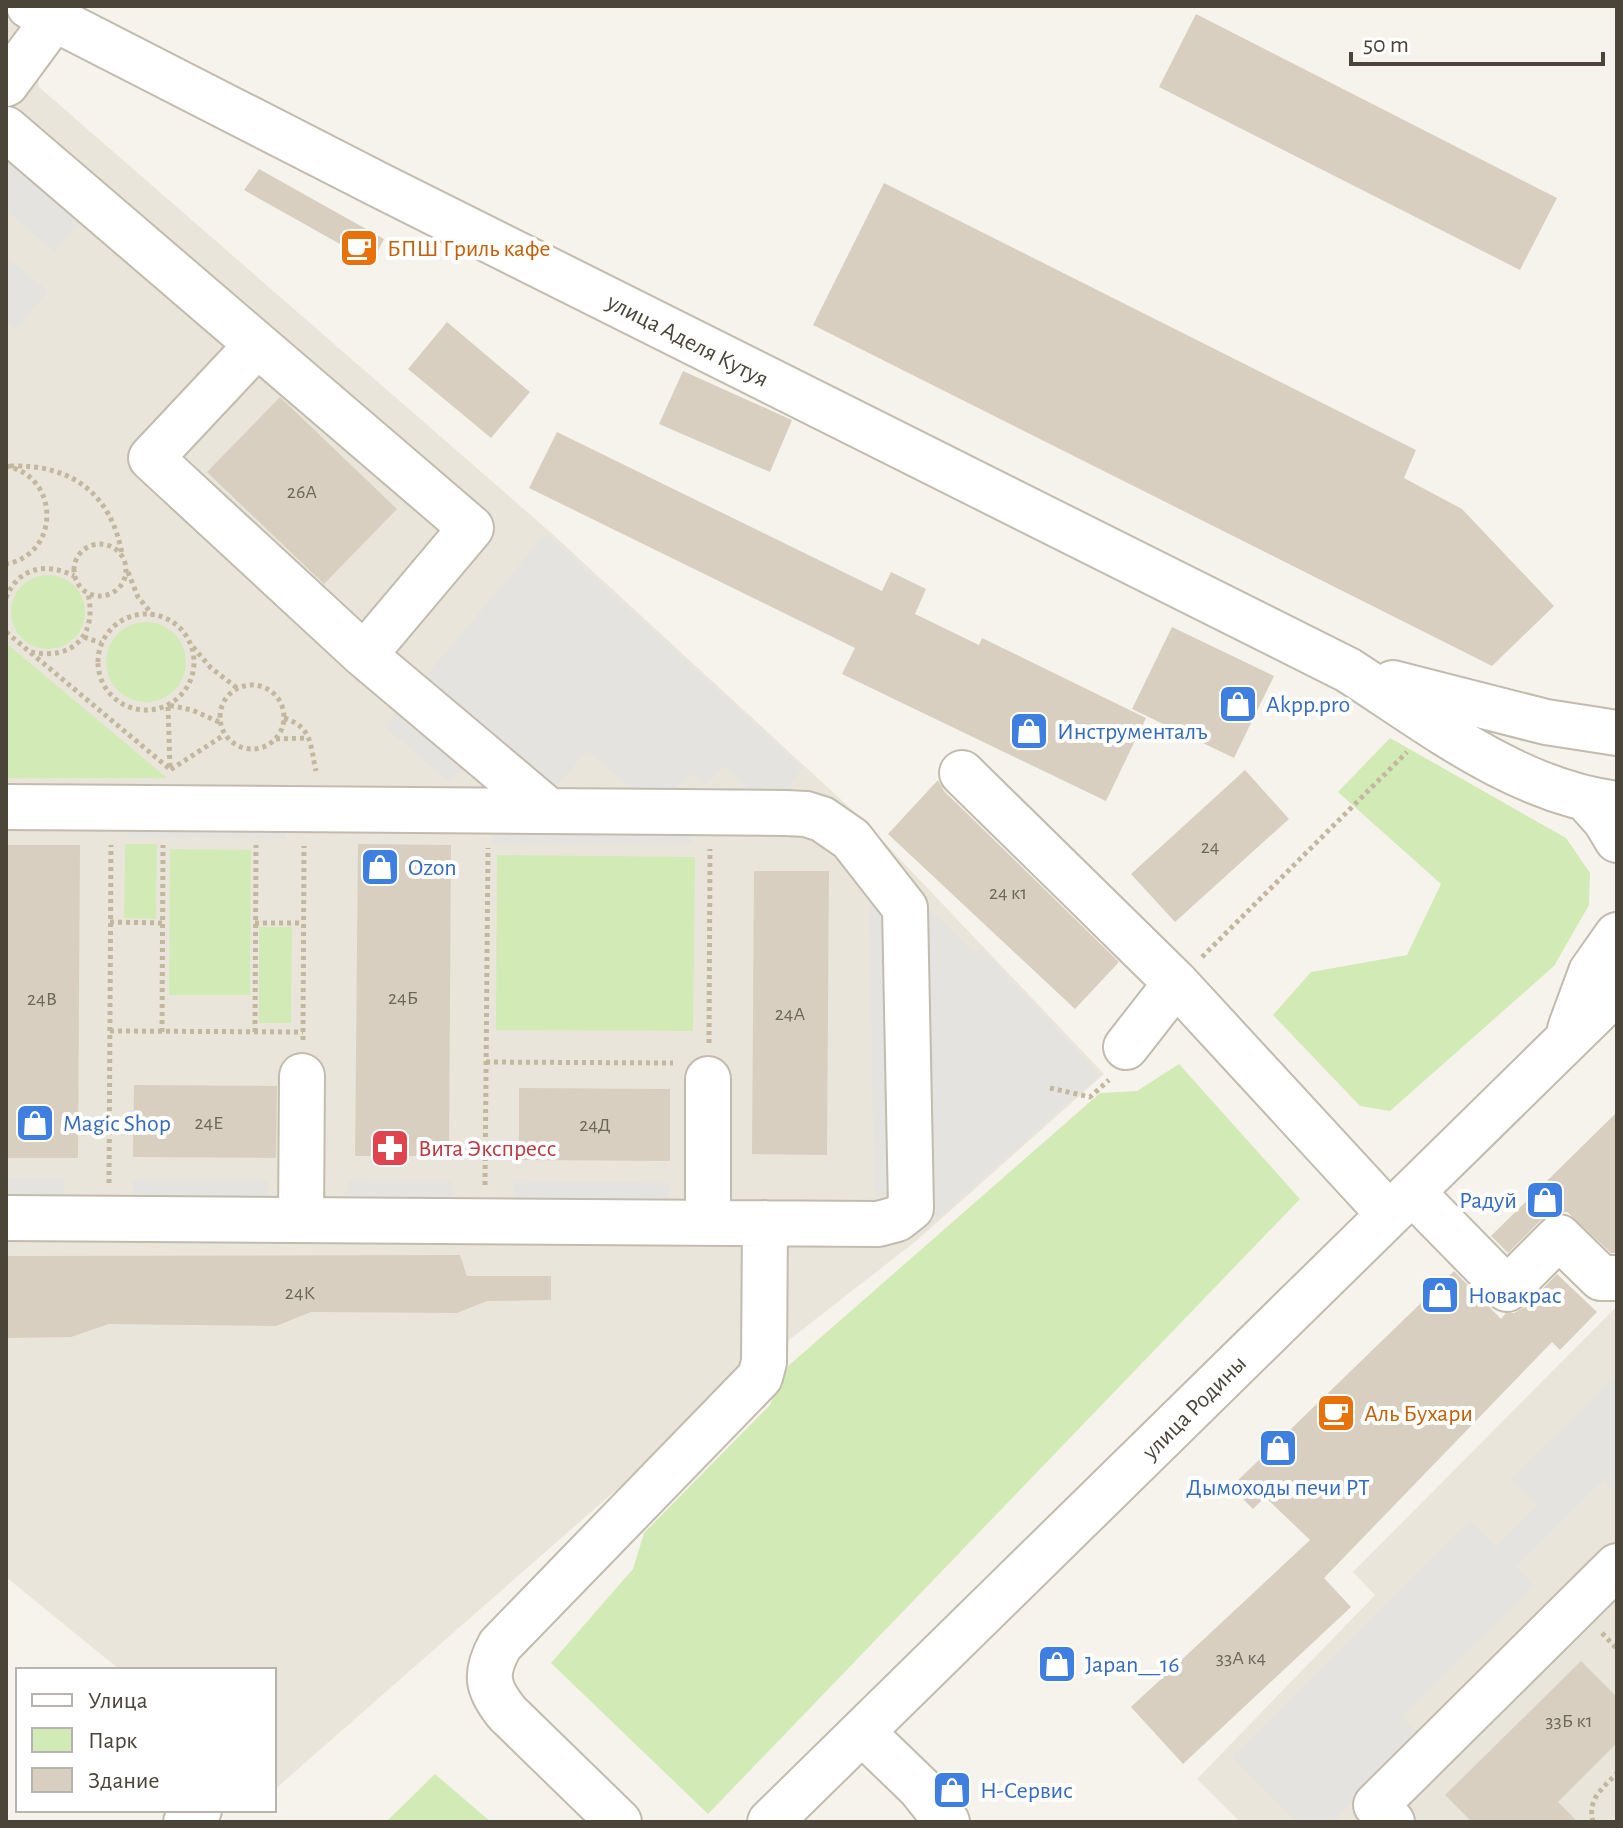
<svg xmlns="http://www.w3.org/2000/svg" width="1623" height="1828" font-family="'Alegreya Sans',sans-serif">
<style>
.residential{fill:#eae5da}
.green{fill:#d2eab5}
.parking{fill:#e5e3e0}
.building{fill:#d8cfc1}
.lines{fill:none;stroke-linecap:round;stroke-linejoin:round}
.minor-casing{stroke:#c2bbae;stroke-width:48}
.path{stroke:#c4b79f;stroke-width:5;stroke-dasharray:4 4;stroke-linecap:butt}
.minor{stroke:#fff;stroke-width:44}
.labels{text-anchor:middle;stroke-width:8;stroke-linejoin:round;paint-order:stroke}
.number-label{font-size:20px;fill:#6e675b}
.food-label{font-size:24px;fill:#c56008;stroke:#fff;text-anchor:start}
.street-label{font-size:24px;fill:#4b4439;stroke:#fff}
.shop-label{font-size:24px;fill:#366cbe;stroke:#fff;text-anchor:start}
.health-label{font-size:24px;fill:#be3a42;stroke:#fff;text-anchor:start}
</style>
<rect width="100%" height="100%" fill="#f6f3ec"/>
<path class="residential" d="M6,18L55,49L37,73L39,87L549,531L862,819L1104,1074L916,1241L771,1354L274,1790V1670H120L6,1577Z
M1617,1306V1822H1240L1197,1779L1375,1595L1353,1572Z"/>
<path class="green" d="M11 612a37 37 0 1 1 74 0a37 37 0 1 1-74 0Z
M106 662a40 40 0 1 1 80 0a40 40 0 1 1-80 0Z
M6,643L167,778H6Z
M1390,738L1566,838L1590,873L1589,905L1554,966L1390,1111L1360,1106L1273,1015L1311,972L1407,955L1441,884L1338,792Z
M125,844H157L156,919L124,918Z
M170,849L251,850L250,995H169Z
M497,855L695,857L693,1031L496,1030Z
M259,927H292L291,1023H259Z
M1179,1064L1300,1199L708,1814L551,1663L633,1569L644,1533L770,1405L787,1367L1100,1093L1137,1091Z
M435,1774L491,1822H386Z"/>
<path class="parking" d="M6,147L86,214L55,252L6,211Z
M6,256L48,291L15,330L6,322Z
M546,533L803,768L787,788H747L725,766L705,785L690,774L674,790L632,789L587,751L555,788L465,766L449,782L384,726Z
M128,813L285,814V839L127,837Z
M493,819L692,820V845L493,844Z
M869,896H916L973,951L985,952L1100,1075L917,1236L874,1190Z
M6,1178H64V1203L6,1202Z
M133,1179L268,1180V1204L133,1203Z
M348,1180L452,1181V1206L348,1205Z
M513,1181L669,1183V1207L513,1206Z
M1617,1374V1493L1603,1480L1516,1567L1534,1586L1402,1717L1420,1735L1337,1818L1341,1822H1297L1232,1757L1470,1520L1496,1546L1537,1505L1511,1479Z"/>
<path class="building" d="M1196,14L1557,198L1520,270L1159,87Z
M259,169L384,239L372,262L244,190Z
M884,183L1416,450L1404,478L1462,509L1554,606L1492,666L813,325Z
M447,322L530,392L491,438L408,369Z
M683,371L792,420L770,472L659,424Z
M280,397L397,509L324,584L207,472Z
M557,432L882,591L891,572L926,589L915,614L979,645L982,638L1146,718L1106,801L842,674L855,648L529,488Z
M1172,627L1274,676L1234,758L1132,709Z
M1245,770L1289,819L1175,922L1131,874Z
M938,780L944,791L1119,962L1075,1009L888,834Z
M358,844L451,845L449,1156H355Z
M6,845H80L78,1158H6Z
M754,871H829L827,1155L752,1154Z
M134,1085L277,1086L276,1158L133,1157Z
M519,1088L670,1089V1161L519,1160Z
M1617,1112V1253H1611L1567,1212L1552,1213L1542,1219L1508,1253L1491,1236Z
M460,1255L467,1276H551V1300L487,1301L457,1313L311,1312L276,1326L109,1324L71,1337L6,1338V1256Z
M1454,1271L1501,1319L1506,1313H1514L1525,1307L1557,1274L1597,1312L1560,1350L1552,1342L1324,1578L1351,1607L1183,1764L1131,1707L1310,1540L1265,1497L1253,1509L1231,1487Z
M1581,1661L1617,1697V1743L1558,1802L1578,1822H1472L1445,1795Z"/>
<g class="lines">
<defs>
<path id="minor" d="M29,6L379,185L1348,670C1432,724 1516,791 1617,804
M6,84L54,19
M6,129L471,528L364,655
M257,345L151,458L364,655L549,811
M1393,683L1546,722L1617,733
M962,773L1176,983L1389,1214
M1587,800L1605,820L1617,840
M6,807L683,812L786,813L806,814L822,819L851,839L905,908L911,1208L897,1219L878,1224L6,1218
M1570,1029L1591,972L1617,935
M1126,1047L1176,983
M1412,1192L1507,1289L1559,1237L1601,1278H1617
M301,1220L302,1076
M708,1223V1079
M863,1733L920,1788L947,1822
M186,1822L199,1810
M619,1822L507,1713C487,1688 484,1674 500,1645L760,1377L764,1362L765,1223
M770,1822L1617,991
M1392,1822L1376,1805L1617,1566"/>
</defs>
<use href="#minor" class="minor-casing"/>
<path class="path" d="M6,466C60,476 61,554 6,564
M10,466C71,464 111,493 122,554
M74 570a26 26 0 1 1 52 0a26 26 0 1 1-52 0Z
M128,572L138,597L152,614
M6,598C18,567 47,562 74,576
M98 662a48 48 0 1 1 96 0a48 48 0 1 1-96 0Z
M6,632L171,770
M84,637L101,643
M193,647L211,668L237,688
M31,652C72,661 98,635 88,594
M220 717a32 32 0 1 1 64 0a32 32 0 1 1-64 0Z
M284,718C313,727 310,746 316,771
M219,722L192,710L168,705L170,770L224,735
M276,739L308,738
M110,922L163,923
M255,923H303
M1202,957L1407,752
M110,1031L303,1032
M162,1032L163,845
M255,1032L256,845
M303,1040L304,846
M709,1043L710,849
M486,1062L673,1063
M1050,1088L1090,1097L1109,1080
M109,1183L111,845
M485,1185L488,848
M1602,1633L1617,1649
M1593,1822C1587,1799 1602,1789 1617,1773"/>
<use href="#minor" class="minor"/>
</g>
<defs>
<symbol id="cafe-square" viewBox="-11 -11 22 22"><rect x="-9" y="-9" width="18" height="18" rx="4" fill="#e8710a" stroke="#fff"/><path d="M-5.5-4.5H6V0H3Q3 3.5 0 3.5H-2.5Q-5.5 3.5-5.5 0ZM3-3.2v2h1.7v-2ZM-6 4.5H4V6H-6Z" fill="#fff"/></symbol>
<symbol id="shop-square" viewBox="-11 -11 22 22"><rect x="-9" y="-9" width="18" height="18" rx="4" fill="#3f7fe0" stroke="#fff"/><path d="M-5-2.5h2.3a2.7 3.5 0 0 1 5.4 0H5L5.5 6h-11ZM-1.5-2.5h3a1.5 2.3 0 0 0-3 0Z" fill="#fff"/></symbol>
<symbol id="pharmacy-square" viewBox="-11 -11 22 22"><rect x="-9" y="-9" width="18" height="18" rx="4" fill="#e0444e" stroke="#fff"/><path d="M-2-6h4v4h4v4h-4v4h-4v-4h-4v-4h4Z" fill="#fff"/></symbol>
</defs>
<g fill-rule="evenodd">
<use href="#cafe-square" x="337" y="226" width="44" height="44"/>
<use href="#shop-square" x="1216" y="682" width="44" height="44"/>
<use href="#shop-square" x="1007" y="709" width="44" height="44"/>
<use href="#shop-square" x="358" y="845" width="44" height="44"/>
<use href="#shop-square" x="13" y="1101" width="44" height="44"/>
<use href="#pharmacy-square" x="368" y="1126" width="44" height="44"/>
<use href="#shop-square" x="1523" y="1178" width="44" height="44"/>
<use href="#shop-square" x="1418" y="1273" width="44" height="44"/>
<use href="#cafe-square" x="1314" y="1391" width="44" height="44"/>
<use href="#shop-square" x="1256" y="1426" width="44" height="44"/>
<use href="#shop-square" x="1035" y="1642" width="44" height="44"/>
<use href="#shop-square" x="930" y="1768" width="44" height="44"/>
</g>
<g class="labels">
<g class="number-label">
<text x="302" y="498">26А</text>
<text x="1210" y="853">24</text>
<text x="1008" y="899">24 к1</text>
<text x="403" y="1004">24Б</text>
<text x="42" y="1005">24В</text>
<text x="790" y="1020">24А</text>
<text x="209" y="1129">24Е</text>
<text x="595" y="1131">24Д</text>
<text x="300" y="1299">24К</text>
<text x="1241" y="1664">33А к4</text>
<text x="1569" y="1727">33Б к1</text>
</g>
<g class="food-label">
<text x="387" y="256">БПШ Гриль кафе</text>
<text x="1364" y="1421">Аль Бухари</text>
</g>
<g class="street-label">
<text transform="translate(688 340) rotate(27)" y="8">улица Аделя Кутуя</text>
<text transform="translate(1194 1407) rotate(-45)" y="8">улица Родины</text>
</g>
<g class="shop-label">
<text x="1266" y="712">Akpp.pro</text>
<text x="1057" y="739">Инструменталъ</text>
<text x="408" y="875">Ozon</text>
<text x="63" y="1131">Magic Shop</text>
<text x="1517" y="1208" text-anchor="end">Радуй</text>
<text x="1468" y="1303">Новакрас</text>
<text x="1278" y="1495" text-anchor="middle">Дымоходы печи РТ</text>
<text x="1085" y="1672">Japan__16</text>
<text x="980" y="1798">Н-Сервис</text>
</g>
<g class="health-label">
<text x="418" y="1156">Вита Экспресс</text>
</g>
</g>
<rect width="1623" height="1828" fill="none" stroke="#4b4439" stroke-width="16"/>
<rect x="16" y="1668" width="260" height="144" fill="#ffffff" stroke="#b7b4b0" stroke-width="2"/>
<rect x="32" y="1694" width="40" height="12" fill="#ffffff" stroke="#b7b4b0" stroke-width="2"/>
<text x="88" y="1708" font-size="24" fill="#4b4439">Улица</text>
<rect x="32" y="1728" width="40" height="24" fill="#d2eab5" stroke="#b7b4b0" stroke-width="2"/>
<text x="88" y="1748" font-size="24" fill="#4b4439">Парк</text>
<rect x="32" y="1768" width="40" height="24" fill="#d8cfc1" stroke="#b7b4b0" stroke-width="2"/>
<text x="88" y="1788" font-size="24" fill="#4b4439">Здание</text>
<path d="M1351 52v12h252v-12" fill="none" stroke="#4b4439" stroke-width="4"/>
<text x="1363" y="52" font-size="24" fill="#4b4439" stroke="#ffffff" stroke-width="6" paint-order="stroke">50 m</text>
</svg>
